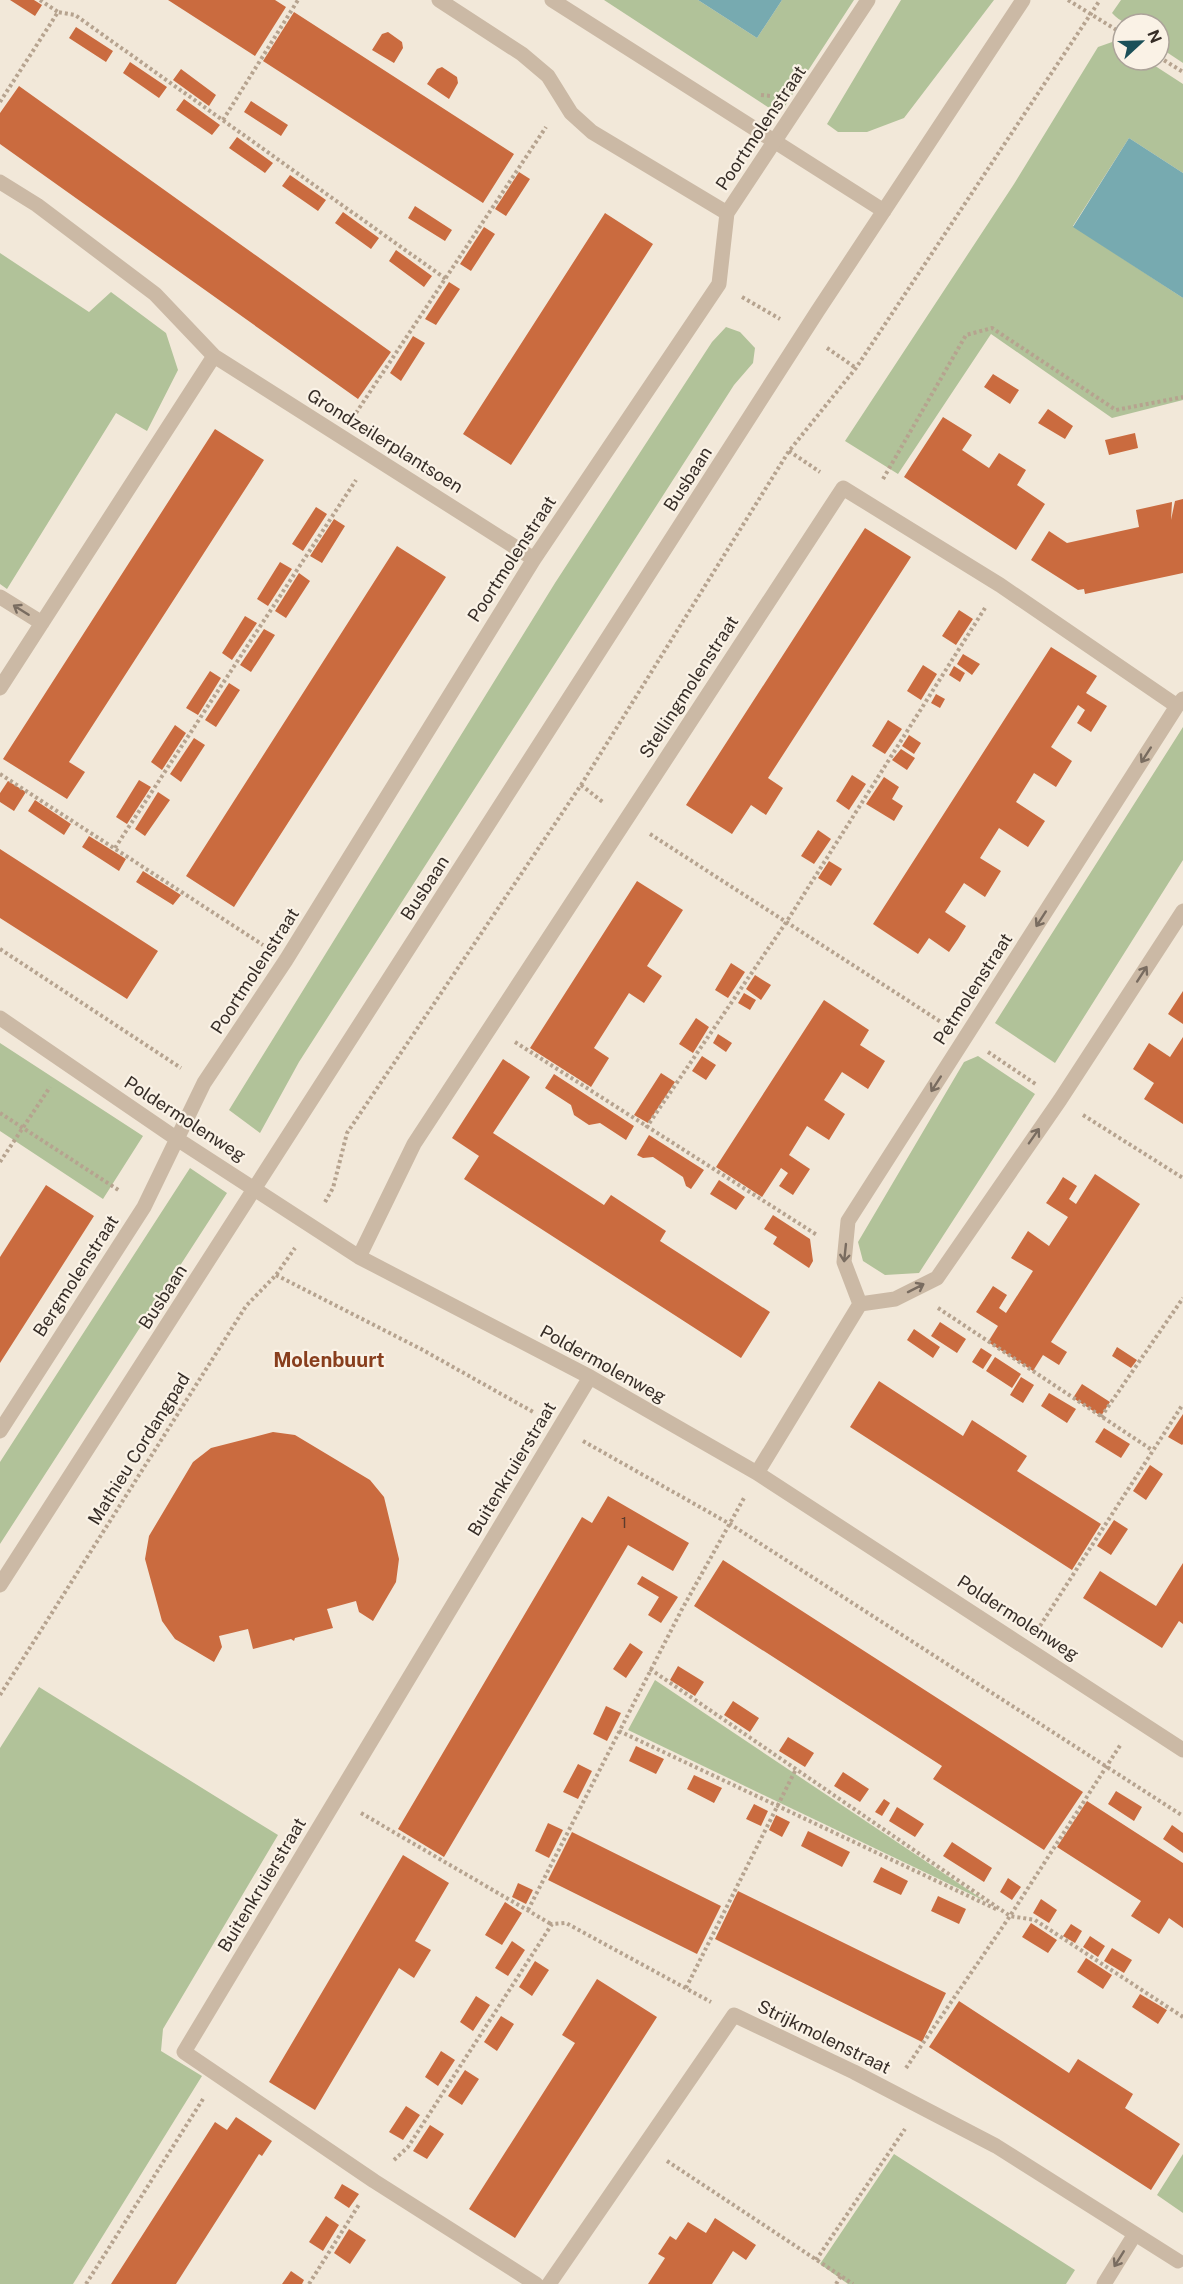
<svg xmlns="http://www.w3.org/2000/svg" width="1183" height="2284" font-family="'Public Sans',sans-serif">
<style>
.green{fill:#b1c299}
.water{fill:#77aab0}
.building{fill:#ca6b3f}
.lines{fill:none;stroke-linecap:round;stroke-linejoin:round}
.path{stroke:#b6a38f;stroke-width:4;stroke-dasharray:3 3;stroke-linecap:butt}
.lane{stroke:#cbb9a5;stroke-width:15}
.street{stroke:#cbb9a5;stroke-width:15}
.oneway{stroke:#796c60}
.labels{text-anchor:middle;stroke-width:4.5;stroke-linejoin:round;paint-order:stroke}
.number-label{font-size:15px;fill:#5b3c2d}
.street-label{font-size:18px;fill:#362d27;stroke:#faf2e6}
.neighbourhood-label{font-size:20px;font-weight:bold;fill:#883e1d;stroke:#faf2e6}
</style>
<rect width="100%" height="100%" fill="#f2e8d9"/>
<path class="green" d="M604,0H698L757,38L782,0H854L785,106L777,113Z
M901,0H994L904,118L867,132H838L827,124Z
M1121,0H1183V63L1159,47V24C1141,24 1125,28 1112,13Z
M1115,41L1123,45V60H1146L1183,84V173L1129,138L1073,226L1183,298V400L1112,418L991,334L898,474L845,441L1014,184L1098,47Z
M0,253L89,312L111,292L166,333L178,370L147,431L116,413L7,589L0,584Z
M726,327L740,332L755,348L753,363L734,385L299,1062L260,1133L229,1110L555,583L712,342Z
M1183,727V860L1055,1063L995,1023Z
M0,1043L143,1136L103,1199L0,1131Z
M978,1056L1035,1094L919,1273L885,1275L863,1261L858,1242L964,1062Z
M190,1168L227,1193L0,1544V1462Z
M655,1680L985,1901L628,1730Z
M39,1687L278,1835L163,2029L161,2051L202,2076L73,2284H0V1748Z
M894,2154L1075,2270L1066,2284H848L820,2264Z
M1183,2154V2213L1157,2195Z"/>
<path class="water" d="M698,0H782L757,38Z
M1129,138L1183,173V298L1073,227Z"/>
<path class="building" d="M10,0H34L42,5L35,16Z
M168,0H275L286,7L255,56Z
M294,12L514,154L483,203L263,61Z
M76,27L113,51L106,62L69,38Z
M388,32L402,42L403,48L394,63L372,50L382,34Z
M130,62L167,87L159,98L123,73Z
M442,67L457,77L458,83L449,99L427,84L437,69Z
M181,69L216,95L209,106L173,80Z
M19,86L391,352L358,399L0,144V113Z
M184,99L220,125L212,135L176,110Z
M251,101L288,125L281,136L244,112Z
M237,137L273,163L265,173L229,148Z
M519,172L530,179L506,216L495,209Z
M290,175L326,200L318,211L282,186Z
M415,206L452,230L445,241L408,218Z
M343,212L379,238L371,249L335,223Z
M605,213L653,244L511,465L463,434Z
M484,227L495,234L471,271L460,264Z
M396,250L432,276L424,287L389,261Z
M449,282L460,289L436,325L425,319Z
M413,336L425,343L401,381L390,373Z
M993,374L1019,390L1010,404L984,387Z
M1048,409L1073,426L1065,439L1038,423Z
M943,417L972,435L962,450L989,468L999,453L1026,470L1017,485L1045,504L1016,550L904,477Z
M215,429L264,460L69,762L85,772L67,799L3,759Z
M1135,433L1138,448L1109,455L1105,440Z
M1183,499V573L1085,594L1084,589L1078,590L1031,560L1049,531L1067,543L1139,527L1136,510L1172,502L1171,520L1175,501Z
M316,507L327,514L303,551L292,544Z
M334,519L345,526L322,563L310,556Z
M865,528L911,557L768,778L783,788L766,815L751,805L732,834L686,805Z
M397,546L446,577L234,907L186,876Z
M280,562L292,569L268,606L257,599Z
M299,573L310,581L286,618L275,611Z
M959,610L973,619L956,645L942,636Z
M245,616L257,623L232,660L222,653Z
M264,629L275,635L251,672L240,665Z
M1051,647L1097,676L1086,693L1107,706L1091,732L1077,723L1085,710L1078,705L1051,747L1072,761L1056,787L1034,773L1016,802L1045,821L1028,847L999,828L980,858L1001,871L985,897L964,883L945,912L966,926L958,939L949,952L929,938L918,954L873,924Z
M963,654L980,664L972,675L957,664Z
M923,665L937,674L921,700L907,691Z
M954,666L965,673L960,682L949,675Z
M210,671L221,678L198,715L186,708Z
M229,683L240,690L216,727L205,720Z
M936,694L945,699L940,708L931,703Z
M888,720L902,729L885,754L872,746Z
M175,725L186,733L162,770L151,762Z
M909,735L921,743L914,754L902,746Z
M194,738L205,745L181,782L170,774Z
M901,749L915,758L907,770L892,760Z
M852,775L866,784L849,810L836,801Z
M884,777L899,787L892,799L903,806L894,821L866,804Z
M139,780L151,787L127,824L116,817Z
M8,781L26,792L14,811L0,802V793Z
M158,792L170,800L145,836L135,829Z
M35,800L71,824L64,835L28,811Z
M818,830L831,839L814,864L801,856Z
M89,836L126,859L119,871L82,847Z
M0,849L158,951L127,999L0,918Z
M829,861L842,869L831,886L818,878Z
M143,871L181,895L173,905L136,882Z
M637,881L683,910L647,966L662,976L644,1003L629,993L594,1048L609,1058L591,1087L530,1048Z
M731,963L745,972L728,998L715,990Z
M755,975L771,985L761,1000L746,989Z
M1183,991V1024L1168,1014Z
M744,993L756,1000L750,1010L738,1003Z
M824,1000L869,1030L860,1045L885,1061L868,1089L842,1072L824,1100L845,1114L829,1140L807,1126L789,1155L810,1169L793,1195L779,1186L788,1173L781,1168L762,1197L716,1167Z
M696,1018L709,1027L693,1053L679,1044Z
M718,1034L732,1043L726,1052L713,1043Z
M1183,1037V1124L1144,1099L1154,1083L1133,1069L1149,1043L1170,1057Z
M702,1056L716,1065L706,1080L692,1071Z
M503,1059L530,1077L493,1133L604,1205L611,1195L666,1231L660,1241L770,1312L741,1358L464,1179L479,1156L452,1138Z
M661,1073L675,1082L648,1123L634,1115Z
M554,1074L634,1126L626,1140L600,1123L589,1125L574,1115L571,1105L545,1088Z
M649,1135L704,1170L691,1189L686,1186L683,1177L653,1157L643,1158L637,1155Z
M1095,1174L1140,1204L1051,1342L1067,1352L1059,1365L1043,1355L1033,1371L988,1342L998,1326L976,1312L993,1286L1007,1295L999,1308L1006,1313L1033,1271L1011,1258L1028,1231L1049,1246L1068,1217L1046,1203L1055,1190L1063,1177L1077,1186L1069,1199L1076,1204Z
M719,1180L745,1197L736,1210L710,1194Z
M46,1185L94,1216L0,1363V1257Z
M773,1215L810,1239L813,1261L809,1268L773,1244L777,1237L764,1229Z
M940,1322L966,1339L957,1353L931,1336Z
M914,1329L940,1347L933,1358L907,1340Z
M1117,1347L1137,1360L1131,1368L1112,1356Z
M981,1348L992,1355L983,1369L972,1362Z
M995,1357L1021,1374L1012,1388L986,1371Z
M1021,1377L1034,1385L1023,1403L1010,1395Z
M879,1381L963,1436L972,1420L1027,1456L1017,1471L1101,1524L1072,1570L850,1427Z
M1082,1384L1110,1402L1101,1416L1073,1398Z
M1049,1393L1076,1409L1067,1423L1041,1406Z
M1183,1414V1444L1182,1445L1168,1437Z
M1104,1428L1130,1444L1121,1458L1095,1442Z
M273,1432L295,1435L370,1480L384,1497L399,1559L396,1582L373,1621L359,1612L356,1601L327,1609L333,1628L295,1638L294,1641L291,1639L253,1649L248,1629L219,1636L222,1647L214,1662L175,1639L162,1621L145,1559L149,1536L193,1462L211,1448Z
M1150,1465L1163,1474L1146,1500L1133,1491Z
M608,1496L689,1543L673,1571L628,1545L444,1857L398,1829L582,1517L592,1523Z
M1114,1520L1128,1529L1111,1555L1097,1546Z
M723,1560L1083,1792L1044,1850L933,1779L942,1766L694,1606Z
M1183,1563V1624L1179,1621L1162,1648L1083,1598L1100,1571L1156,1606Z
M642,1576L678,1597L661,1623L648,1615L659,1597L637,1584Z
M630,1643L643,1652L626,1678L613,1669Z
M678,1666L704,1682L695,1696L670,1680Z
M733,1701L759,1718L750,1732L724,1715Z
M606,1706L621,1713L607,1741L593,1734Z
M788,1737L814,1753L805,1767L779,1751Z
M636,1746L664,1759L656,1774L629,1761Z
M578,1764L592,1771L578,1799L563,1792Z
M843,1772L869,1789L860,1802L834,1786Z
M694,1775L722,1788L714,1803L687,1789Z
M1116,1791L1142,1807L1134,1821L1108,1804Z
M884,1799L890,1803L882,1816L875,1812Z
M1087,1801L1183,1863V1928L1169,1918L1159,1934L1131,1916L1141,1901L1057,1847Z
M754,1804L768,1811L761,1826L746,1819Z
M897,1807L924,1824L915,1837L889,1821Z
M776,1815L790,1822L782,1837L769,1830Z
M548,1823L563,1830L549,1858L535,1851Z
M1172,1825L1183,1833V1853L1163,1839Z
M808,1831L850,1852L842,1867L801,1846Z
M572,1832L721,1906L697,1954L548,1880Z
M952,1842L992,1868L984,1882L943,1856Z
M403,1855L449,1883L415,1941L431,1950L414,1978L399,1968L315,2110L269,2082Z
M881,1867L908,1881L901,1895L873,1882Z
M1008,1878L1021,1887L1012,1900L1000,1892Z
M518,1883L533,1890L526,1904L512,1897Z
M738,1891L946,1993L922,2042L715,1939Z
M938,1896L966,1909L959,1924L931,1911Z
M1041,1899L1057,1910L1049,1923L1033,1913Z
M505,1902L522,1913L502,1945L485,1935Z
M1031,1923L1057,1940L1048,1953L1022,1937Z
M1071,1924L1082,1931L1075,1943L1063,1936Z
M1090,1936L1105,1946L1098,1957L1083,1947Z
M512,1941L525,1950L508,1976L495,1968Z
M1112,1948L1132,1960L1124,1973L1104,1961Z
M1086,1958L1112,1975L1103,1989L1077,1972Z
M535,1961L549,1970L532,1996L519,1987Z
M597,1979L657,2017L515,2238L469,2209L575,2043L562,2035Z
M1140,1994L1167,2010L1158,2024L1132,2007Z
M476,1996L490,2005L473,2031L460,2022Z
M959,2001L1069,2073L1078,2059L1133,2094L1125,2108L1180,2144L1151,2190L929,2047Z
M501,2016L514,2024L497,2051L484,2042Z
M441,2051L455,2060L438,2086L425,2077Z
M465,2070L479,2079L462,2105L448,2096Z
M406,2106L420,2115L403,2140L389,2132Z
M236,2117L272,2141L262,2156L259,2154L176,2284H111L215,2122L227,2130Z
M430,2125L444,2134L427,2159L413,2151Z
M342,2184L359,2194L349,2208L334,2198Z
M326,2216L339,2225L323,2251L309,2242Z
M715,2218L756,2245L746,2260L733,2251L712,2284H648L665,2258L658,2254L670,2236L676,2240L688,2222L706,2233Z
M349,2229L366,2240L350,2264L334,2253Z
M291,2271L304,2280L302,2284H282Z"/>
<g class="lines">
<path class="path" d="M40,0L58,12
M1068,0L1123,34
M1159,57L1183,72
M761,95L771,96
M0,102L58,12L75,15L446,279
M223,120L298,0
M742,297L780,319
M827,348L856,368
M356,413L546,127
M789,451L820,472
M883,479L966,335L992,328L1116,410L1183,397
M0,774L263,945
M581,785L604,803
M650,834L941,1022
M115,848L356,480
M0,949L181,1068
M515,1042L817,1235
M988,1052L1037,1085
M0,1113L120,1191
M1083,1115L1183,1178
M646,1128L787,921L985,608
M0,1162L50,1087
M325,1202L333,1188L347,1133L581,785L789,451L856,368L1100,0
M276,1275L421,1349L535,1413
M938,1308L1152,1450
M1101,1417L1183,1298
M583,1441L730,1524L1183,1816
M1040,1626L1183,1404
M650,1669L1010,1916L1035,1920L1183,2017
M0,1695L246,1306L276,1275L295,1248
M619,1731L998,1910
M361,1813L551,1924
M528,1910L681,1611L744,1498
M686,1988L796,1769
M906,2068L1010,1916L1121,1744
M394,2160L408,2147L552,1924L566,1923L711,2002
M667,2161L853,2284
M816,2260L905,2129
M86,2284L203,2099
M309,2284L360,2203
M836,2284L841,2276"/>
<path class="lane" d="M552,0L884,211
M0,1585L817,312L1023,0"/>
<path class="street" d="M439,0L522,54L548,76L571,113L592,132L727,213
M0,182L37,205L155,294L214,356L534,559
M0,597L42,623
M0,688L214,356
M0,1018L177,1139L359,1257L590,1377L757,1473L1183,1750
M359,1257L414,1144L843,488L1000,585L1177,706L1183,699
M860,1304L844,1262L848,1221L1177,706
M860,1304L895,1299L937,1278L1060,1100L1183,911
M0,1431L144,1207L204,1083L286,960L534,559L719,284L727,213L868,0
M757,1473L860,1304
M536,2284L374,2181L184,2052L590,1377
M549,2284L734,2015L854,2072L996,2146L1178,2261
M1104,2284L1135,2234"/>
</g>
<defs><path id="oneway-shaft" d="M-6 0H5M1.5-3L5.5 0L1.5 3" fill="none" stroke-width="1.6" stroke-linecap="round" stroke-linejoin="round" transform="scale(1.5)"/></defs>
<g class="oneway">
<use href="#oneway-shaft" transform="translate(21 610) rotate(-148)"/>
<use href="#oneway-shaft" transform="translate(1146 755) rotate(123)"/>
<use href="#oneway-shaft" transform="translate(1041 919) rotate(123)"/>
<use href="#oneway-shaft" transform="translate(1142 974) rotate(-57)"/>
<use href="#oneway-shaft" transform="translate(936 1084) rotate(123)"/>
<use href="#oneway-shaft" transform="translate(1034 1136) rotate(-55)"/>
<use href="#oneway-shaft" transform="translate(845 1253) rotate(96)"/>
<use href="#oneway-shaft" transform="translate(916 1288) rotate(-27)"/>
<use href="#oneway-shaft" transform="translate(1119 2259) rotate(122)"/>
</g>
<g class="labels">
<g class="number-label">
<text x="624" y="1528">1</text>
</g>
<g class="street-label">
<text transform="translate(761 128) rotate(-56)" y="6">Poortmolenstraat</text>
<text transform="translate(385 441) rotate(32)" y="6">Grondzeilerplantsoen</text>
<text transform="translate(688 479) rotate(-57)" y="6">Busbaan</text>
<text transform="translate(512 559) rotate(-57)" y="6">Poortmolenstraat</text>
<text transform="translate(689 687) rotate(-57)" y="6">Stellingmolenstraat</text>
<text transform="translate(425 888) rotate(-57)" y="6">Busbaan</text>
<text transform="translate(255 971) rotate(-57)" y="6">Poortmolenstraat</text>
<text transform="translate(973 989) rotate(-57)" y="6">Petmolenstraat</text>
<text transform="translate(185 1119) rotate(33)" y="6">Poldermolenweg</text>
<text transform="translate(76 1276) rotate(-57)" y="6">Bergmolenstraat</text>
<text transform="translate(163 1297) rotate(-57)" y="6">Busbaan</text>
<text transform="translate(603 1364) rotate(29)" y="6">Poldermolenweg</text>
<text transform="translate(139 1449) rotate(-58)" y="6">Mathieu Cordangpad</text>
<text transform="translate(512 1469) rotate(-59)" y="6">Buitenkruierstraat</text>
<text transform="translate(1018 1618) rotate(33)" y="6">Poldermolenweg</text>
<text transform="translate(262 1885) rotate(-59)" y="6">Buitenkruierstraat</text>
<text transform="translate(824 2037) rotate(26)" y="6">Strijkmolenstraat</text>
</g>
<g class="neighbourhood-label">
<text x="329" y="1367">Molenbuurt</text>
</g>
</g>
<g transform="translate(1141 42) rotate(68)"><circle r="28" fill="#faf2e6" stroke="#aca39a" stroke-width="1.5"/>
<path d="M0-4.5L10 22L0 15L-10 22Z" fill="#1b5059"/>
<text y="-9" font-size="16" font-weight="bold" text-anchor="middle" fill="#362d27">N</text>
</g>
</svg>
